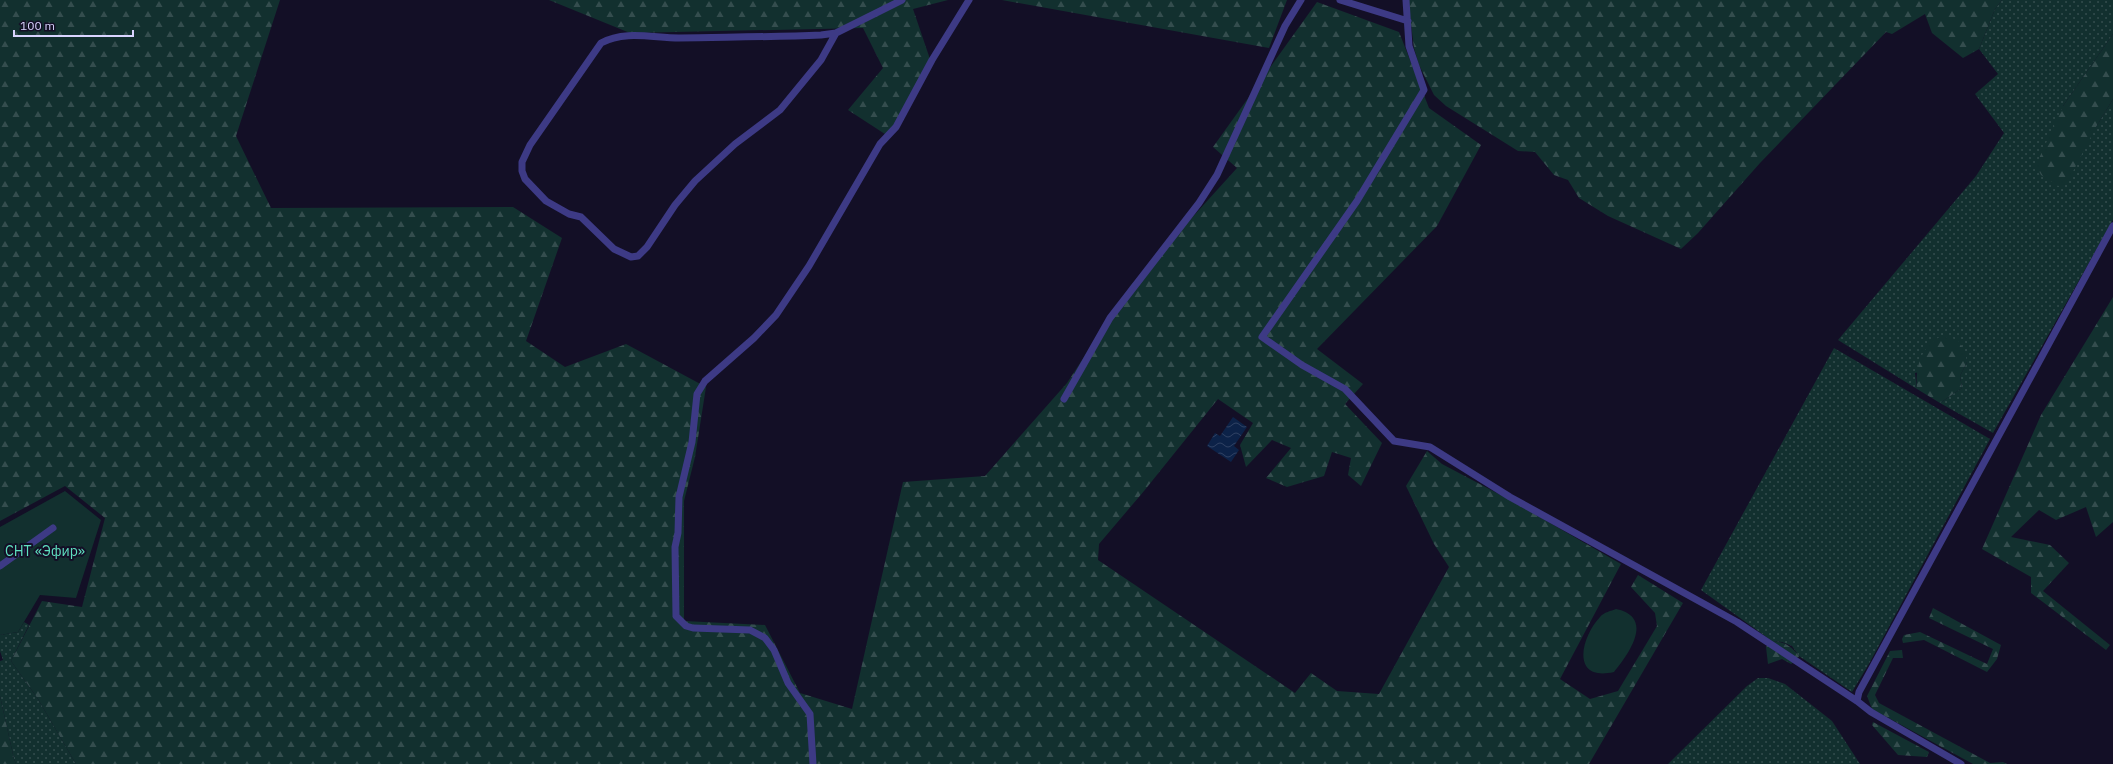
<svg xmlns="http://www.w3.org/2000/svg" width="2113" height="764" font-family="'IBM Plex Sans',sans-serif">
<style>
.grass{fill:url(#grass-dots)}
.forest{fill:url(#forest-firs)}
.garden{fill:#12302f}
.water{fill:url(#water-waves)}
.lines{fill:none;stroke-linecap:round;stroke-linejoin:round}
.minor{stroke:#3d3a85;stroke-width:7}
.labels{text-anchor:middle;stroke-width:4;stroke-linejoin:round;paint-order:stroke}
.park-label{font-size:14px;fill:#5fe0c0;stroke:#130f26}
</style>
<defs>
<pattern id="grass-dots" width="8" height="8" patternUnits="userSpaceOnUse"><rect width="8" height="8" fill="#12302f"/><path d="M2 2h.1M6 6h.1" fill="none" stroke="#344d4e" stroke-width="1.8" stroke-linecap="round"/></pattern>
<pattern id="forest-firs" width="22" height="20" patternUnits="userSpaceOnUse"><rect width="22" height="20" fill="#12302f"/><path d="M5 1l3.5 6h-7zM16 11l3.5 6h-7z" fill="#344d4e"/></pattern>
<pattern id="water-waves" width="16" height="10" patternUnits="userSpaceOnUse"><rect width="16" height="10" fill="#0c2248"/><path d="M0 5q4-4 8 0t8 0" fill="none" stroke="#2f4163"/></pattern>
</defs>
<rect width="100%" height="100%" fill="#130f26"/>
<path class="grass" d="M2002,0H2113V34L2063,106L2096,127L2113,99V220L1993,433L1940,403L1962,388L1960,376L1967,362L1915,373L1917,389L1838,340L1976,176L2004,133L1975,94L1998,74L1979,49L1995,9Z
M1834,348L1990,439L1870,662L1852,692L1799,656L1792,646L1782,642L1772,641L1701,590Z
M24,622L29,625L11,661L38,699L76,764H16L14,759L0,696V661L3,660L0,651V635L18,632Z
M1758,678H1768L1785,684L1832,721L1860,764H1668L1747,686Z"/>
<path class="forest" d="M0,0H280L236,136L271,208L513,207L562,238L526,341L565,367L626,344L706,387L695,457L684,501V621L765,625L800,693L852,709L903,482L985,476L1067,383L1131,285L1237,168L1213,147L1317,2L1399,32L1429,108L1481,145L1437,226L1317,349L1363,384L1345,404L1382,443L1361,486L1348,475L1351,458L1332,452L1324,476L1287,487L1266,478L1291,448L1272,440L1246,467L1240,445L1253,423L1218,399L1144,491L1099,544L1098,560L1295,693L1311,673L1337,691L1379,694L1449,567L1434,544L1406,486L1427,451L1442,464L1510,500L1621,564L1560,679L1590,699L1618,691L1657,626L1655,613L1631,587L1638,575L1683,603L1589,764H76L38,699L11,661L42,601L82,607L105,518L65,486L0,521Z
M549,0H948L913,9L931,62L888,136L848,110L883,68L863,28L630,33Z
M1002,0H1287L1269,48Z
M1408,0H2002L1995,9L1979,49L1963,58L1932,33L1925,14L1892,34L1886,32L1760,163L1698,233L1681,249L1608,216L1579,198L1568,180L1554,175L1535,152L1518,151L1446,106L1434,95L1419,65L1414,48Z
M2113,34V99L2096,127L2067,183L2058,186L2041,175L2036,165L2063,106Z
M2113,297V522L2096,537L2086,507L2056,520L2039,510L2011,537L2050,545L2069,563L2043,591L2110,645L2106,650L2031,593V577L1982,549L2041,415Z
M1942,336L1958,340L1965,352L1967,362L1960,376L1962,388L1940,403L1917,389C1915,368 1921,345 1942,336Z
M1933,608L2001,645L1997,659L1987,672L1924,640L1903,643L1902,639L1904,635L1920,632L1987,664L1993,649L1929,618Z
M1772,641C1785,642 1791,646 1799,656L1797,660L1791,664L1782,659L1768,664L1766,647Z
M1902,650L1903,658H1893L1875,695L1879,703L1990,763L2003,762L2007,764H1973L1872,709L1867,696L1890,651Z
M0,696L14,759L16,764H0Z
M1873,722L1929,752L1927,757L1898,755L1872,725Z"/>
<path class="garden" d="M65,491L101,520L76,598L40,595L18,632L0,635V527Z
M1616,609C1655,617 1629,654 1614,672C1570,682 1581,637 1600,617C1604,612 1611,611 1616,609Z"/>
<path class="water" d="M1233,417L1247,427L1234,446L1239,450L1231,462L1207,446L1215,433L1220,436Z"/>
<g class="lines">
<path class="minor" d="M1340,0L1408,21
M1406,0L1409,46L1424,90L1357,201L1262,337L1302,365L1345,389L1394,441L1430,447L1510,497L1737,622L1857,701L1871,712L1961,764
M836,33L821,60L780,110L735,144L695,181L675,205L647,247L638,256L631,257L614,249L581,217L569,214L546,201L525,179L522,171V162L530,145L601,43C625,30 653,38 679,38C727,37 774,37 821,35L836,33L902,0
M1064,399L1110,318L1199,203L1217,175L1285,26L1301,0
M0,566L53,528
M1857,701L1859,692L2113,226
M813,764L810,714L788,683L774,650L765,638L750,630L693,628L686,626L676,616L675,547L678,533L679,497L692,442L697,394L705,381L754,338L776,315L809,266L880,144L896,127L932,60L969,0"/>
</g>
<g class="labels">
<g class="park-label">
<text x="45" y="556">СНТ «Эфир»</text>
</g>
</g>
<path d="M14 30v6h119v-6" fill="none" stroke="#d9d4ff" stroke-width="2"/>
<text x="20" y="30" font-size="12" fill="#d9d4ff" stroke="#130f26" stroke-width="3" paint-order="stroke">100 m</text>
</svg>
